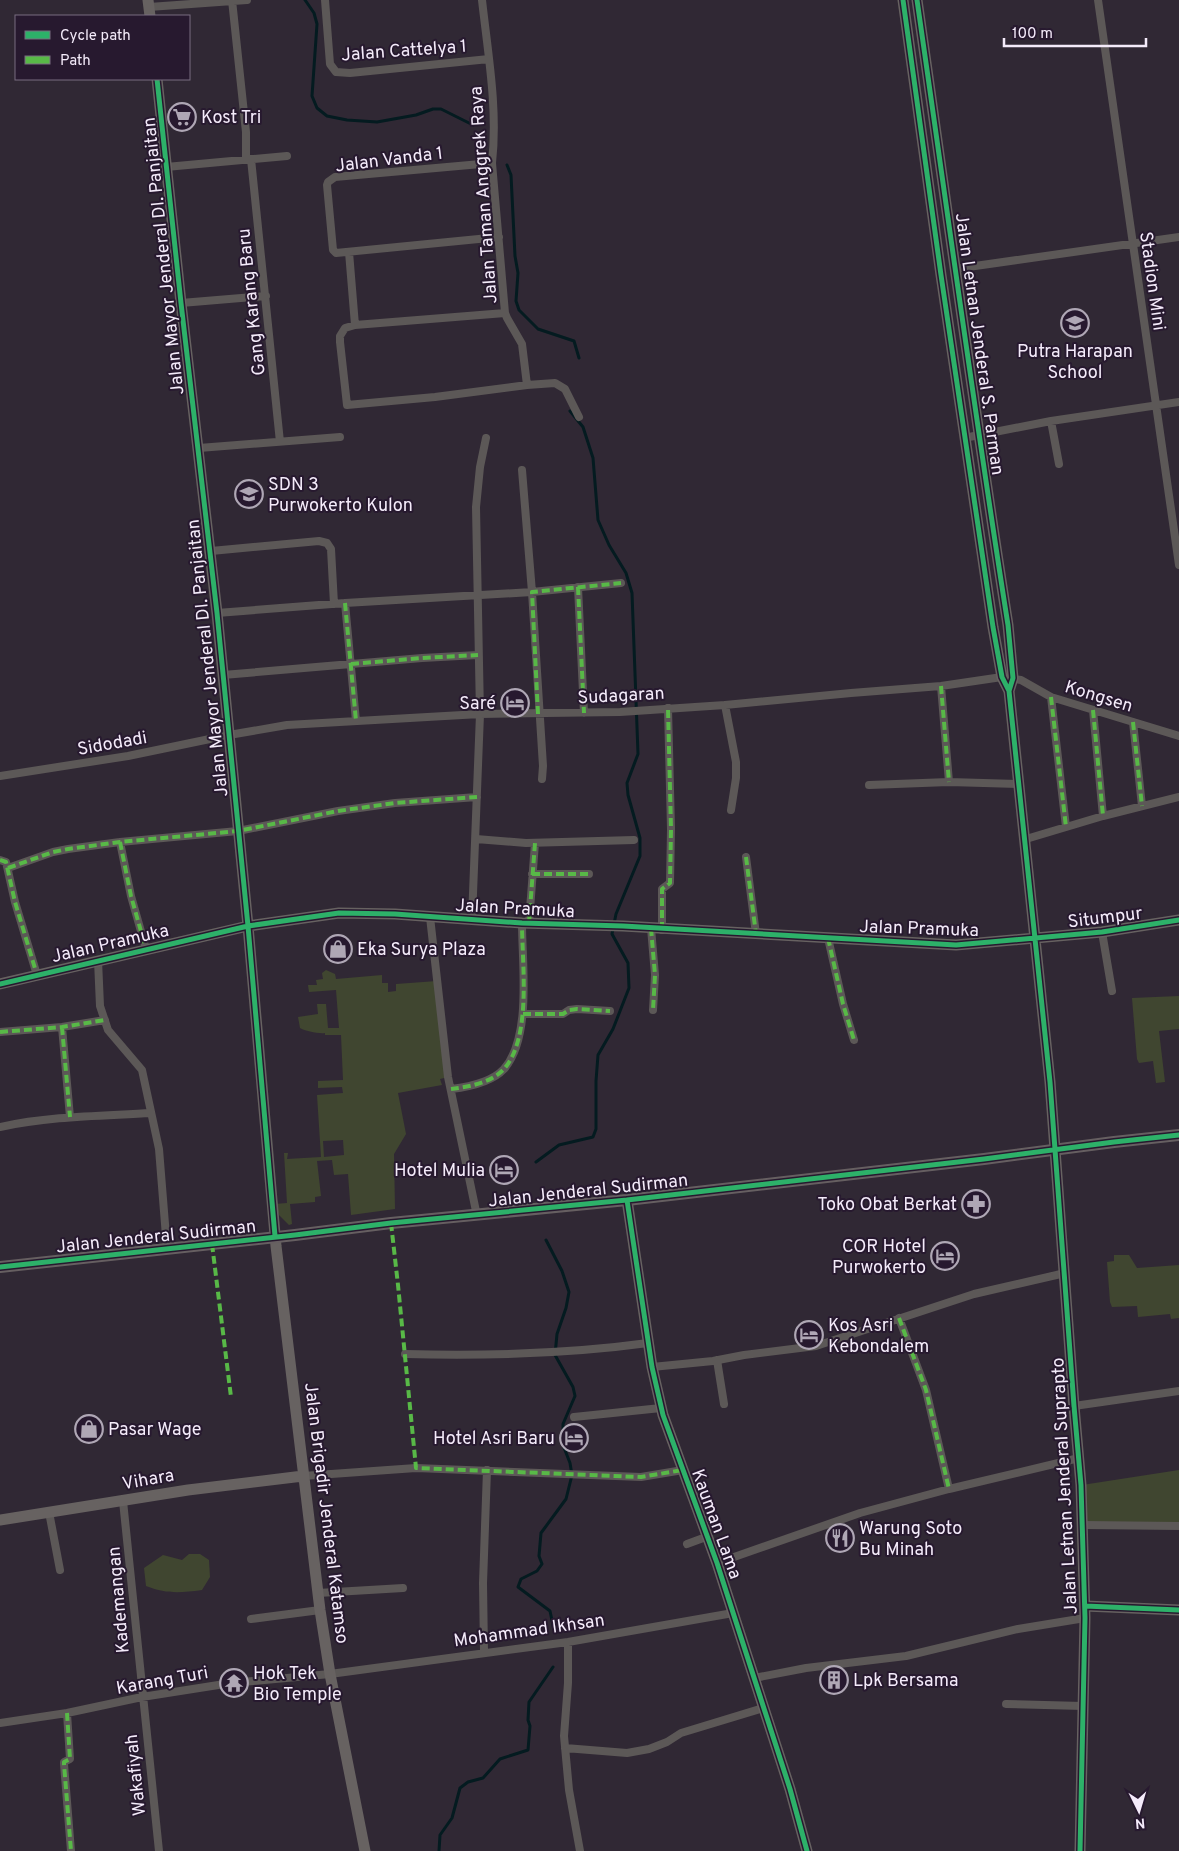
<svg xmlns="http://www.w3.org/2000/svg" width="1179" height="1851" font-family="Overpass,sans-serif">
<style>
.green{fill:#404630;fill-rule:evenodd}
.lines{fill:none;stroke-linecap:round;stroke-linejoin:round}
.stream{stroke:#041b20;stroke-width:3}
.street{stroke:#5c5857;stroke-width:8}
.secondary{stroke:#676261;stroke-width:11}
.primary{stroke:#665f61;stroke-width:12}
.quiet{stroke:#58b947;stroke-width:4;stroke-dasharray:8 4;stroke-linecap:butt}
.cycleway-casing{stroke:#27192f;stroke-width:8}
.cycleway{stroke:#2db169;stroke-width:5}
.labels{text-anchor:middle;stroke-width:4;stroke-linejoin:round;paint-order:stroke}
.street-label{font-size:18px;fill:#f4ebfa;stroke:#27192f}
.poi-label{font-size:18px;fill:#f4ebfa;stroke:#27192f;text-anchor:start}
</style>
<rect width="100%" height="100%" fill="#302834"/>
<path class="green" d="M326,970L335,974L336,979L382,975V983H388V992L396,991V984L437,981L448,1077L440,1079L442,1085L398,1093L406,1134L394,1154L395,1209L351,1215L348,1174L334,1175L332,1160L317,1161L321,1196L315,1197V1202L290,1204L292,1224L289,1225L279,1215L275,1204L287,1203L284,1153H288L287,1159L321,1157L317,1095L343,1093L342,1087L318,1088V1081L343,1080L341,1035H325V1033C319,1034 305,1031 300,1028L298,1017L318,1014L317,1004H326L328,1028H339L336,990L309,992L308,985H317L316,980L323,979L322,973ZM343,1140L344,1155L324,1157L323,1141Z
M1179,996V1029L1159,1031L1165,1082L1156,1083L1153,1061L1139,1063L1137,1059L1132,998Z
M1114,1255H1129L1137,1268L1179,1265V1318L1171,1319L1170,1314L1138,1317L1137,1306L1112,1307L1110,1302L1107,1262L1114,1261Z
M1179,1470V1524L1082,1525V1485Z
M189,1554H200L209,1560L210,1577L202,1590C179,1593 167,1594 146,1586L144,1568L163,1555L182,1560Z"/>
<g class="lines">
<path class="stream" d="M305,0L314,13L317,24L312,96L317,108L327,116L347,120L377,122L416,115L433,109H441L473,125
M507,165L511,175L515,256L518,273L516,301L519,310L538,329L574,341L579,358
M536,1162L559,1145L593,1137L596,1129V1081L598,1055L613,1029L629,988L628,963L612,934L616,914L640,856V838L628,795L627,783L638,754L632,593L626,573L609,545L598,520L593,458L583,427L570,411
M546,1240L562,1271L569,1292L566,1308L557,1334L555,1355L573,1387L575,1396L563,1424V1445L570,1463L572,1475L566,1499L541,1533L539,1556L542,1564L537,1571L521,1579L518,1587L550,1611L554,1630
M439,1851L440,1835L452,1818L460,1788L468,1782L483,1778L500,1759L528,1750L530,1726L528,1720L529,1702L553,1667"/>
<path class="street" d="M232,0L246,132V159
M325,0L330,64L336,72L350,73L489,59
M482,0C488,54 498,109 492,163L505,313L507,318L522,344L527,385
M1098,0L1179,565
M149,7L247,0
M251,159L280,442
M492,163L335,177L328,182L327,185L333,250L336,253L499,237
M166,167L287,156
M349,252L355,325
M954,269L1179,237
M181,303L266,296
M505,313L355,325L345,328L340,336V342L347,405L435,397L527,385L555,383L565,389L579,417
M1051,421L1059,464
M964,438L1051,421L1179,402
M199,448L340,437
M522,470L532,592L543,766L542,779
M211,551L319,541L327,543L331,549L334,604
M578,587L584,713
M345,603L356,721
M217,613L345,603L532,592L621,583
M223,675L422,658L478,655
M941,686L949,782
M1051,697L1066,827
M725,705L736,762V778L731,810
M1093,710L1103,816
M1133,722L1142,806
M0,776L128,756L229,735L287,725L480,714L620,712L725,705L851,693L941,686L1002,677L1021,680L1051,697L1179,736
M869,785L949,782L1019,784
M476,839L526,843L634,840
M1026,839L1103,816L1179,797
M120,842L131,896L146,949
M746,857L756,934
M0,860L6,862L15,902L37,975
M8,868L53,852L68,849L120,842L238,831L338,811L395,803L477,797
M532,874H589
M430,917L448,1077L477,1216
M472,919L480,714L476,507L480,467L486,438
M529,923L535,843
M651,928L655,975L653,1010
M662,930V889L670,883L671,829L668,708
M1102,932L1112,991
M828,938L843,1004L854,1040
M98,960L100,1006L108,1030L142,1070L159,1149L167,1249
M523,1014H563L569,1010L577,1009L610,1011
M62,1027L70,1117
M0,1032L62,1027L105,1020
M451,1089C468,1087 491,1083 504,1069C532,1037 522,964 522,923
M0,1127C50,1116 101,1116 151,1113
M899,1318L926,1390L949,1489
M405,1354C486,1356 568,1354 648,1343
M717,1360L724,1404
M652,1367L713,1361L744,1355L816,1346L974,1294L1065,1273
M1074,1406L1179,1391
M574,1417L661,1408
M303,1476L416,1468L641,1477L683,1470
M123,1501L159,1851
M49,1512L60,1570
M1082,1525L1179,1526
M687,1544L706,1537
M717,1563L860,1513L949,1489L1079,1458
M318,1593L403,1588
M251,1619L320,1610
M568,1642V1683L564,1736L569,1790L580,1851
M484,1652L483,1583L487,1470
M754,1678L806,1668L906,1656L1018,1629L1085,1618
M1006,1704L1083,1706
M67,1713L70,1759L64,1762V1764L71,1851
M0,1723L67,1713L142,1697L231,1683L330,1674L568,1642L733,1613
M565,1748L627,1753L649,1749L667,1742L681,1733L763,1708"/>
<path class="secondary" d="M148,0L150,16
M903,0L941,275L993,627L1002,677L1009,691L1050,1082L1074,1406L1081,1485L1085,1618L1080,1851
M917,0C947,208 975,417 1008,625L1013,678L1009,691
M157,79L181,303L217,613L248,926L276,1246L320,1610L330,1674L365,1851
M0,984L248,926L339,913L395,914L522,923L623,926L956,945L1102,932L1179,920
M627,1200L652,1367L663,1415L717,1563L790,1789L807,1851
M0,1520L188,1490L303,1476
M1085,1606L1179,1610"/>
<path class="primary" d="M0,1267L295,1235L391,1223L627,1200L984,1159L1114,1142L1179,1135"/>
<path class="quiet" d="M578,587L584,713
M345,603L356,721
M351,664L422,658L478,655
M941,686L949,782
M1051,697L1066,827
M1093,710L1103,816
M538,714L532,592L621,583
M1133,722L1142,806
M120,842L131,896L146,949
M746,857L756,934
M0,860L6,862L15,902L37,975
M8,868L53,852L68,849L120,842L238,831L338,811L395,803L477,797
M532,874H589
M529,923L535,843
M651,928L655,975L653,1010
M662,930V889L670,883L671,829L668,708
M828,938L843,1004L854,1040
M523,1014H563L569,1010L577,1009L610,1011
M62,1027L70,1117
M0,1032L62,1027L105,1020
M451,1089C468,1087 491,1083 504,1069C532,1037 522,964 522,923
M391,1223L398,1285L416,1468L641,1477L683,1470
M212,1244L231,1397
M899,1318L926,1390L949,1489
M67,1713L70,1759L64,1762V1764L71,1851"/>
<defs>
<path id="cycleway" d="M903,0L941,275L993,627L1002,677L1009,691L1050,1082L1074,1406L1081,1485L1085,1618L1080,1851
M917,0C947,208 975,417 1008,625L1013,678L1009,691
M157,79L181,303L217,613L248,926L275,1236
M0,984L248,926L339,913L395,914L522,923L623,926L956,945L1102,932L1179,920
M627,1200L652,1367L663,1415L717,1563L790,1789L807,1851
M0,1267L295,1235L391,1223L627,1200L984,1159L1114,1142L1179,1135
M1085,1606L1179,1610"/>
</defs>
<use href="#cycleway" class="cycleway-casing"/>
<use href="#cycleway" class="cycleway"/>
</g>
<defs>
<symbol id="supermarket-ring" viewBox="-11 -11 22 22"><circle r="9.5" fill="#27192f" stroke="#afa7b5" stroke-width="1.5"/><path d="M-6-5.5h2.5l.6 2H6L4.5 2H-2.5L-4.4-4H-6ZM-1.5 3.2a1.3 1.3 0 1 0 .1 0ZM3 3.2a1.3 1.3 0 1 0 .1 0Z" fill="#afa7b5"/></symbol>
<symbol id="school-ring" viewBox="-11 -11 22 22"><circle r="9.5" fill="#27192f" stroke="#afa7b5" stroke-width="1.5"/><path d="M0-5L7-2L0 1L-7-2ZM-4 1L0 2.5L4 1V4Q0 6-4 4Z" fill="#afa7b5"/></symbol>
<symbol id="hotel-ring" viewBox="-11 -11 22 22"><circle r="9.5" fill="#27192f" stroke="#afa7b5" stroke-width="1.5"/><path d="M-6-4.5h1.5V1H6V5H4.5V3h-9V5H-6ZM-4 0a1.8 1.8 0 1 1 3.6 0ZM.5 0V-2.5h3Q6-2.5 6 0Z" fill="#afa7b5"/></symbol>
<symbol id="shop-ring" viewBox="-11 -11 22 22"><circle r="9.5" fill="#27192f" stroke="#afa7b5" stroke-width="1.5"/><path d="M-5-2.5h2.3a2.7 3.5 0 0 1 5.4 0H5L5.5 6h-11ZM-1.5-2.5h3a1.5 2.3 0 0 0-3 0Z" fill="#afa7b5"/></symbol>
<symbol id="pharmacy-ring" viewBox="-11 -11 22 22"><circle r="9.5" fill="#27192f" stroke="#afa7b5" stroke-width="1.5"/><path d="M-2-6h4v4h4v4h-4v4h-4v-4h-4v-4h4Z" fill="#afa7b5"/></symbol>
<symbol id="restaurant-ring" viewBox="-11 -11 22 22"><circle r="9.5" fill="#27192f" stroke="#afa7b5" stroke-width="1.5"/><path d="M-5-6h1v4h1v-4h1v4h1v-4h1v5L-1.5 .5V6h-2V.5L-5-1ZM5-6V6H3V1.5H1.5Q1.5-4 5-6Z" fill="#afa7b5"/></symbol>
<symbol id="building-ring" viewBox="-11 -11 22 22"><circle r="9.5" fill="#27192f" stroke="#afa7b5" stroke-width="1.5"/><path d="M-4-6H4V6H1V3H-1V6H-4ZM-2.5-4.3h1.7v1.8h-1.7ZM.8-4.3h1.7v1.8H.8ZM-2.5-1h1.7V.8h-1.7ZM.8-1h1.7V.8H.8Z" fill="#afa7b5"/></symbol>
<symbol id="temple-ring" viewBox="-11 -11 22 22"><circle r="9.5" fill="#27192f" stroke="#afa7b5" stroke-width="1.5"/><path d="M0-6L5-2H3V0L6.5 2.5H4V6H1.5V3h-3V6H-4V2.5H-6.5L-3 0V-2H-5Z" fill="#afa7b5"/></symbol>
</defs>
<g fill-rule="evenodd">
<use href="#supermarket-ring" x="166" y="101" width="32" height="32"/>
<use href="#school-ring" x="1059" y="307" width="32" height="32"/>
<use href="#school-ring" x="233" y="478" width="32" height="32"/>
<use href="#hotel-ring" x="499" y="687" width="32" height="32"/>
<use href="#shop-ring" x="322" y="933" width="32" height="32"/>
<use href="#hotel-ring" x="488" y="1154" width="32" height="32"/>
<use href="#pharmacy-ring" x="960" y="1188" width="32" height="32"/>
<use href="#hotel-ring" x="929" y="1240" width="32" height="32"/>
<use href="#hotel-ring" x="793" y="1319" width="32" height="32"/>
<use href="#shop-ring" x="73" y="1413" width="32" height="32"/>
<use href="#hotel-ring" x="558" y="1422" width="32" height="32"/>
<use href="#restaurant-ring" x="824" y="1522" width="32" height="32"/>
<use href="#building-ring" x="818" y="1664" width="32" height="32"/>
<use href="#temple-ring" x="218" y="1667" width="32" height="32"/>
</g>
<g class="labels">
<g class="street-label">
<text transform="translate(404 50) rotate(-4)" y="6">Jalan Cattelya 1</text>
<text transform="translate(389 159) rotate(-7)" y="6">Jalan Vanda 1</text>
<text transform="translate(483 195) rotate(-94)" y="6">Jalan Taman Anggrek Raya</text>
<text transform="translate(163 256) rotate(-96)" y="6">Jalan Mayor Jenderal DI. Panjaitan</text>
<text transform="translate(1153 281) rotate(82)" y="6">Stadion Mini</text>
<text transform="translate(251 302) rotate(-96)" y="6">Gang Karang Baru</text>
<text transform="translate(980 344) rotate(82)" y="6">Jalan Letnan Jenderal S. Parman</text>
<text transform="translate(207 658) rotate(-96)" y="6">Jalan Mayor Jenderal DI. Panjaitan</text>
<text transform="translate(621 695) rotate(-3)" y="6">Sudagaran</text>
<text transform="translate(1099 696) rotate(17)" y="6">Kongsen</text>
<text transform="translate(112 743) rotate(-10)" y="6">Sidodadi</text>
<text transform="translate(515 908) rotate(3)" y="6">Jalan Pramuka</text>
<text transform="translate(1105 917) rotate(-7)" y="6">Situmpur</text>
<text transform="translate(919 928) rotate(2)" y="6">Jalan Pramuka</text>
<text transform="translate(110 943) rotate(-13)" y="6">Jalan Pramuka</text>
<text transform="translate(588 1190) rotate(-6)" y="6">Jalan Jenderal Sudirman</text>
<text transform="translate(156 1236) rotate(-6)" y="6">Jalan Jenderal Sudirman</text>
<text transform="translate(148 1479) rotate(-10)" y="6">Vihara</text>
<text transform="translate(1064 1486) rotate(-93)" y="6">Jalan Letnan Jenderal Suprapto</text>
<text transform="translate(327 1513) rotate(83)" y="6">Jalan Brigadir Jenderal Katamso</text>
<text transform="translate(717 1524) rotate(70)" y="6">Kauman Lama</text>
<text transform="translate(118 1600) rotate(-95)" y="6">Kademangan</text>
<text transform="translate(529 1630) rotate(-8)" y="6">Mohammad Ikhsan</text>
<text transform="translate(162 1680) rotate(-10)" y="6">Karang Turi</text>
<text transform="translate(135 1775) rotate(-96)" y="6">Wakafiyah</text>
</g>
<g class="poi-label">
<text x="201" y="123">Kost Tri</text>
<text x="1075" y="357" text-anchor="middle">Putra Harapan<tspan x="1075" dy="21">School</tspan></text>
<text x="268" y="490">SDN 3<tspan x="268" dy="21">Purwokerto Kulon</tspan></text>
<text x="496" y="709" text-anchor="end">Saré</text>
<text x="357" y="955">Eka Surya Plaza</text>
<text x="485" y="1176" text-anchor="end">Hotel Mulia</text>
<text x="957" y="1210" text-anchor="end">Toko Obat Berkat</text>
<text x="926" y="1252" text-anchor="end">COR Hotel<tspan x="926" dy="21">Purwokerto</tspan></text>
<text x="828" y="1331">Kos Asri<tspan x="828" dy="21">Kebondalem</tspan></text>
<text x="108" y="1435">Pasar Wage</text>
<text x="555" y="1444" text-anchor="end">Hotel Asri Baru</text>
<text x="859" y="1534">Warung Soto<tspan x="859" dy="21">Bu Minah</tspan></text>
<text x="253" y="1679">Hok Tek<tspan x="253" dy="21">Bio Temple</tspan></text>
<text x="853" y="1686">Lpk Bersama</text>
</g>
</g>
<rect x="15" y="15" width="175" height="65" fill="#27192f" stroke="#796d80"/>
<rect x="25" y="31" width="25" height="8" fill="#2db169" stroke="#796d80"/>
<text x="60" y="40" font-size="15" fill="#f4ebfa">Cycle path</text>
<rect x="25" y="56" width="25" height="8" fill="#58b947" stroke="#796d80"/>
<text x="60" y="65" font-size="15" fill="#f4ebfa">Path</text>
<g transform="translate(1139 1811) rotate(175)" stroke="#27192f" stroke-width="4" paint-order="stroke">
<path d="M0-4L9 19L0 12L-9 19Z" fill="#f4ebfa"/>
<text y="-8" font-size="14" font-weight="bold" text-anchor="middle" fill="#f4ebfa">N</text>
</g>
<path d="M1004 38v8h142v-8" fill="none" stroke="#f4ebfa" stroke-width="2.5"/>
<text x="1012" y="38" font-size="15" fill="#f4ebfa" stroke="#27192f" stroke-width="4" paint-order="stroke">100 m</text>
</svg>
